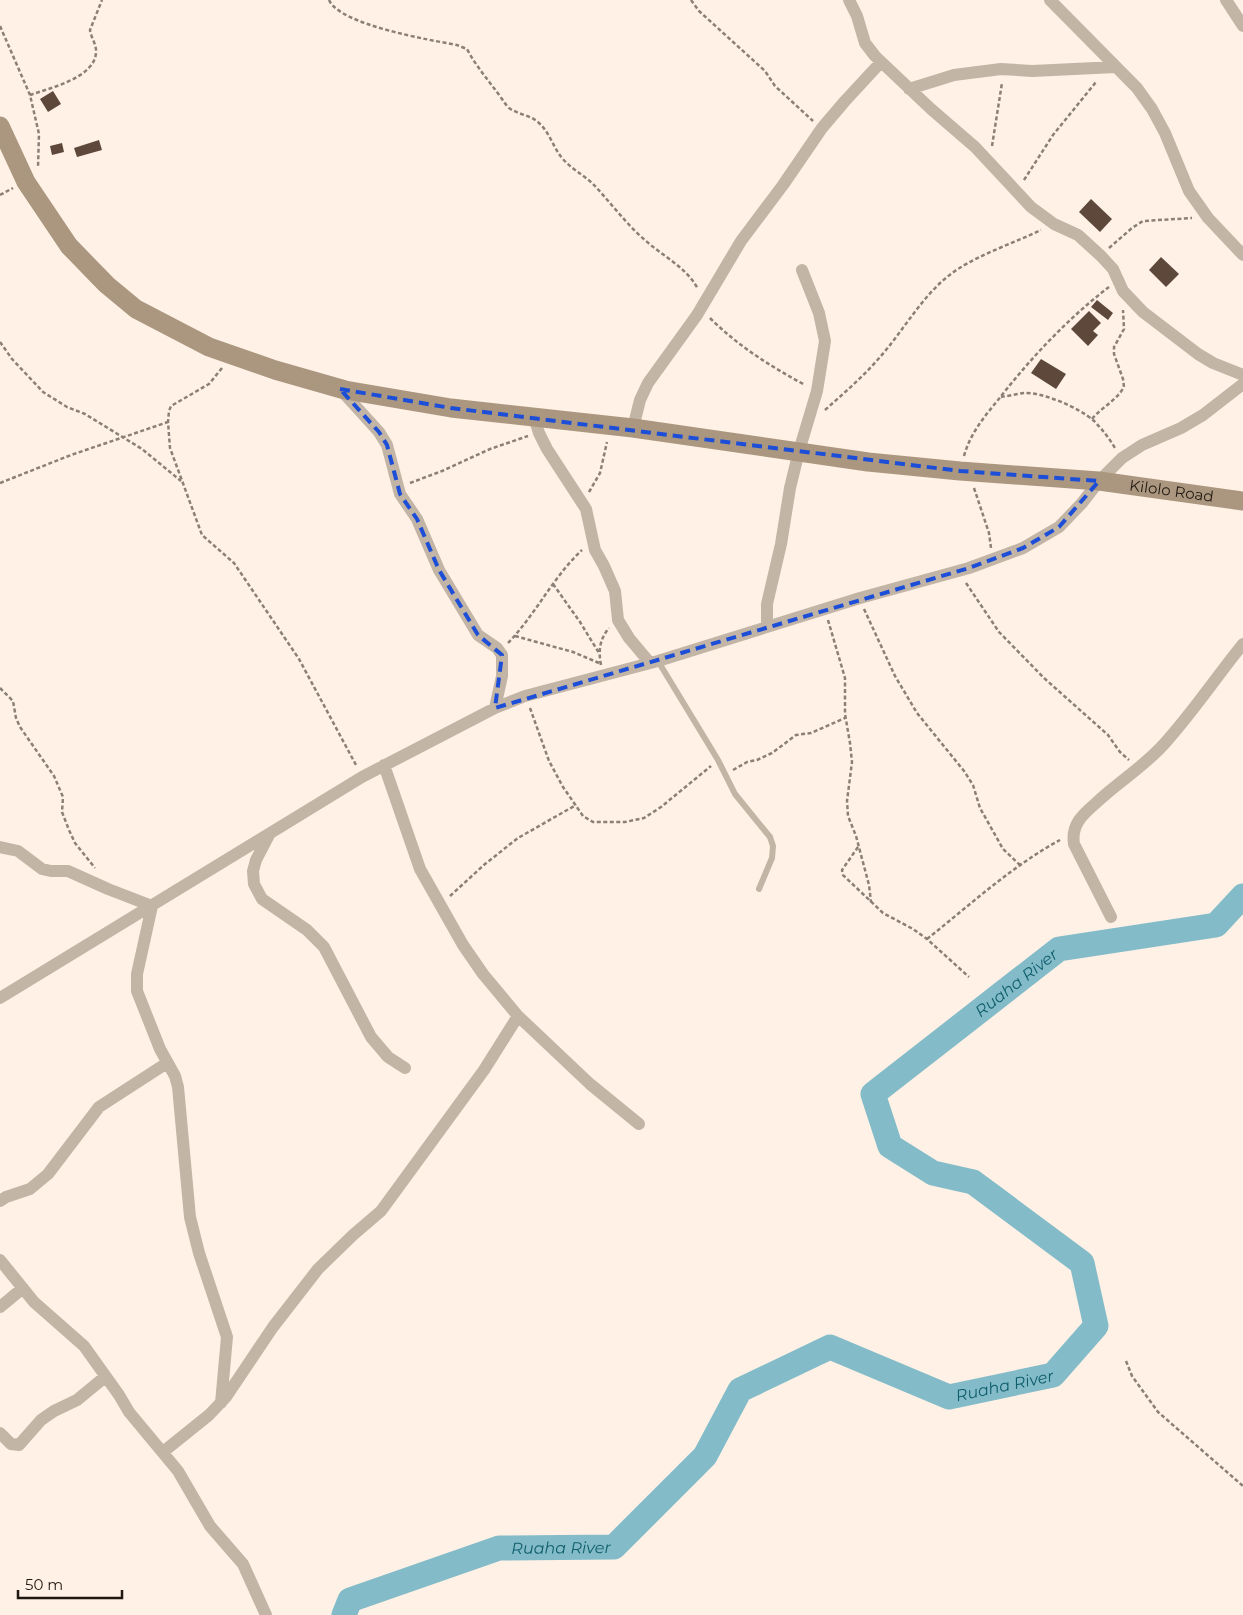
<svg xmlns="http://www.w3.org/2000/svg" width="1243" height="1615" font-family="Montserrat,sans-serif">
<style>
.lines{fill:none;stroke-linecap:round;stroke-linejoin:round}
.river{stroke:#83bcc8;stroke-width:25}
.building{fill:#5d483b}
.path{stroke:#8a8077;stroke-width:2.5;stroke-dasharray:4 2.5;stroke-linecap:butt}
.lane{stroke:#c3b5a5;stroke-width:6}
.street{stroke:#c3b5a5;stroke-width:12}
.secondary{stroke:#ab977f;stroke-width:19}
.marked{fill:none;stroke:#1d4ed8;stroke-width:4;stroke-dasharray:10 6;stroke-linejoin:round}
.labels{text-anchor:middle;stroke-width:5;stroke-linejoin:round;paint-order:stroke}
.street-label{font-size:15px;fill:#1f1811;stroke:#fff1e6}
.water-label{font-size:16px;font-style:italic;fill:#105e6c;stroke:#fff1e6}
</style>
<rect width="100%" height="100%" fill="#fff1e6"/>
<g class="lines">
<path class="river" id="s1" d="M344,1615L350,1600L499,1548L614,1547L705,1456L740,1390L830,1347L949,1397L1053,1375L1096,1326L1082,1263L973,1182L933,1173L890,1146L873,1094L1059,949L1216,925L1243,896"/>
</g>
<path class="building" d="M53,91L61,104L48,112L40,99Z
M99,140L102,150L77,157L74,148Z
M62,143L64,152L52,155L50,146Z
M1091,199L1112,219L1100,232L1079,212Z
M1161,257L1179,274L1166,287L1149,270Z
M1097,300L1113,313L1108,320L1091,307Z
M1089,311L1101,323L1093,331L1098,335L1088,346L1071,329Z
M1041,359L1066,374L1056,389L1031,373Z"/>
<g class="lines">
<path class="path" d="M329,0C340,25 430,40 457,45L467,49C477,68 490,82 502,99C504,102 506,105 509,108C519,115 531,115 539,123C550,133 553,147 562,158C571,169 584,175 594,185C611,203 626,224 646,241C664,257 686,267 698,289
M691,0L699,11L765,71L775,86L813,121
M0,26L30,95L39,134L38,167
M30,95C50,88 94,78 96,53C97,45 91,38 90,30L102,0
M992,146L1002,83
M1024,180L1053,135L1096,82
M0,195L13,188
M1109,248L1132,228L1143,221L1192,218
M710,318C738,346 770,366 805,385
M0,342L12,359L43,392L67,407L85,414L142,449L181,481
M222,368L209,384L171,406L169,411L168,422L170,448L202,535L234,563L299,659L356,765
M1001,397C1008,396 1016,394 1024,393C1043,392 1079,408 1093,420C1102,429 1109,438 1115,448
M825,410C844,393 863,377 880,357C906,328 924,291 958,269C981,254 1016,242 1041,230
M1092,419C1102,407 1116,401 1124,387L1123,379L1114,354V347L1124,329L1123,310
M964,456C970,434 984,417 998,400C1030,359 1067,319 1109,287
M0,483L71,455L168,422
M410,483L442,471L490,449L528,436
M974,488L989,533L991,548
M589,492L600,473L607,442
M966,583L999,632L1044,678L1108,735L1120,752L1129,760
M553,584L580,622L599,653
M864,609L895,676L917,713L964,771L973,785L980,808L1003,849L1021,866
M828,620L845,678V714L850,743L852,762L847,801L848,816L856,836L869,885L871,902
M515,636L573,652L599,663
M508,643C536,614 553,577 582,550
M601,665C598,650 600,639 609,628
M0,688L13,701L16,718L20,727L54,776L63,797L62,812L69,830L75,843L95,868
M530,708L549,761L563,787L583,816L593,822H625L644,818L661,807L711,766
M733,770L747,762L757,760L772,753L796,735L811,733L845,718
M858,847L842,870L843,875L883,913L913,929L927,939L969,977
M450,896L485,864L518,838L576,805
M927,939C970,905 1012,866 1060,840
M1126,1361L1132,1376L1158,1412L1243,1486"/>
<path class="lane" d="M658,661L718,760L735,794L770,837L773,846L772,858L759,889"/>
<path class="street" d="M849,0L857,16L865,43L875,56L931,109L975,147L1031,207L1054,224L1078,235L1101,256L1113,269L1123,291L1143,312L1198,354L1213,363L1243,375
M1050,0L1137,88L1152,109L1165,133L1189,191L1208,218L1243,255
M1226,0L1243,26
M909,89L954,75L1001,69L1032,71L1116,67
M340,389L379,432L387,445L400,494L417,519L439,570L478,635L497,648L502,655V676L495,708
M534,417L539,433L547,449L586,509L595,550L604,566L615,591L618,620L629,638L650,663
M633,428L640,400L648,383L697,315L741,241L783,185L822,128L845,101L881,62
M767,627V604L781,544L790,488L799,451L817,391L825,341L819,313L802,270
M384,765L420,869L463,945L483,974L518,1016L590,1084L639,1124
M269,835L256,860L253,871L254,884L262,899L307,930L324,947L371,1037L388,1057L405,1068
M0,847L18,851L42,869L51,871H68L108,889L152,906L137,974V991L160,1049L175,1076L178,1087L190,1217L199,1253L227,1337L221,1403
M1111,917L1074,844C1071,825 1082,815 1096,803C1118,782 1145,766 1165,743C1193,712 1217,676 1243,644
M0,998L362,777L495,708L525,696L658,661L860,598L969,568L1023,548L1059,527L1082,503L1099,481L1122,458L1142,445L1181,428L1203,415L1243,384
M0,1201L6,1197L30,1189L48,1174L99,1107L167,1063
M0,1260L34,1302L84,1346L119,1395L129,1412L178,1471L210,1526L243,1564L266,1615
M0,1307L23,1288
M0,1433L11,1444L19,1445L41,1420L54,1411L77,1400L105,1377
M163,1452L209,1415L226,1397L273,1327L318,1269L353,1235L381,1211L484,1070L518,1016"/>
<path class="secondary" id="s2" d="M0,126L26,182L69,246L107,285L136,309L209,347L275,370L345,390L451,408L633,428L868,462L960,471L1099,481L1243,501"/>
</g>
<path class="marked" d="M340,389L451,408L960,471L1099,481L1059,527L1023,548L969,568L495,708L502,655L478,635L439,570L417,519L400,494L387,445L379,432Z"/>
<g class="labels">
<g class="street-label">
<text dy="5" stroke="none"><textPath href="#s2" startOffset="1289">Kilolo Road</textPath></text>
</g>
<g class="water-label">
<text dy="6" stroke="none"><textPath href="#s1" startOffset="1421">Ruaha River</textPath></text>
<text dy="6" stroke="none"><textPath href="#s1" startOffset="778">Ruaha River</textPath></text>
<text dy="6" stroke="none"><textPath href="#s1" startOffset="236">Ruaha River</textPath></text>
</g>
</g>
<path d="M18 1590v8h104v-8" fill="none" stroke="#1f1811" stroke-width="2.5"/>
<text x="25" y="1590" font-size="15" fill="#1f1811" stroke="#fff1e6" stroke-width="4" paint-order="stroke">50 m</text>
</svg>
